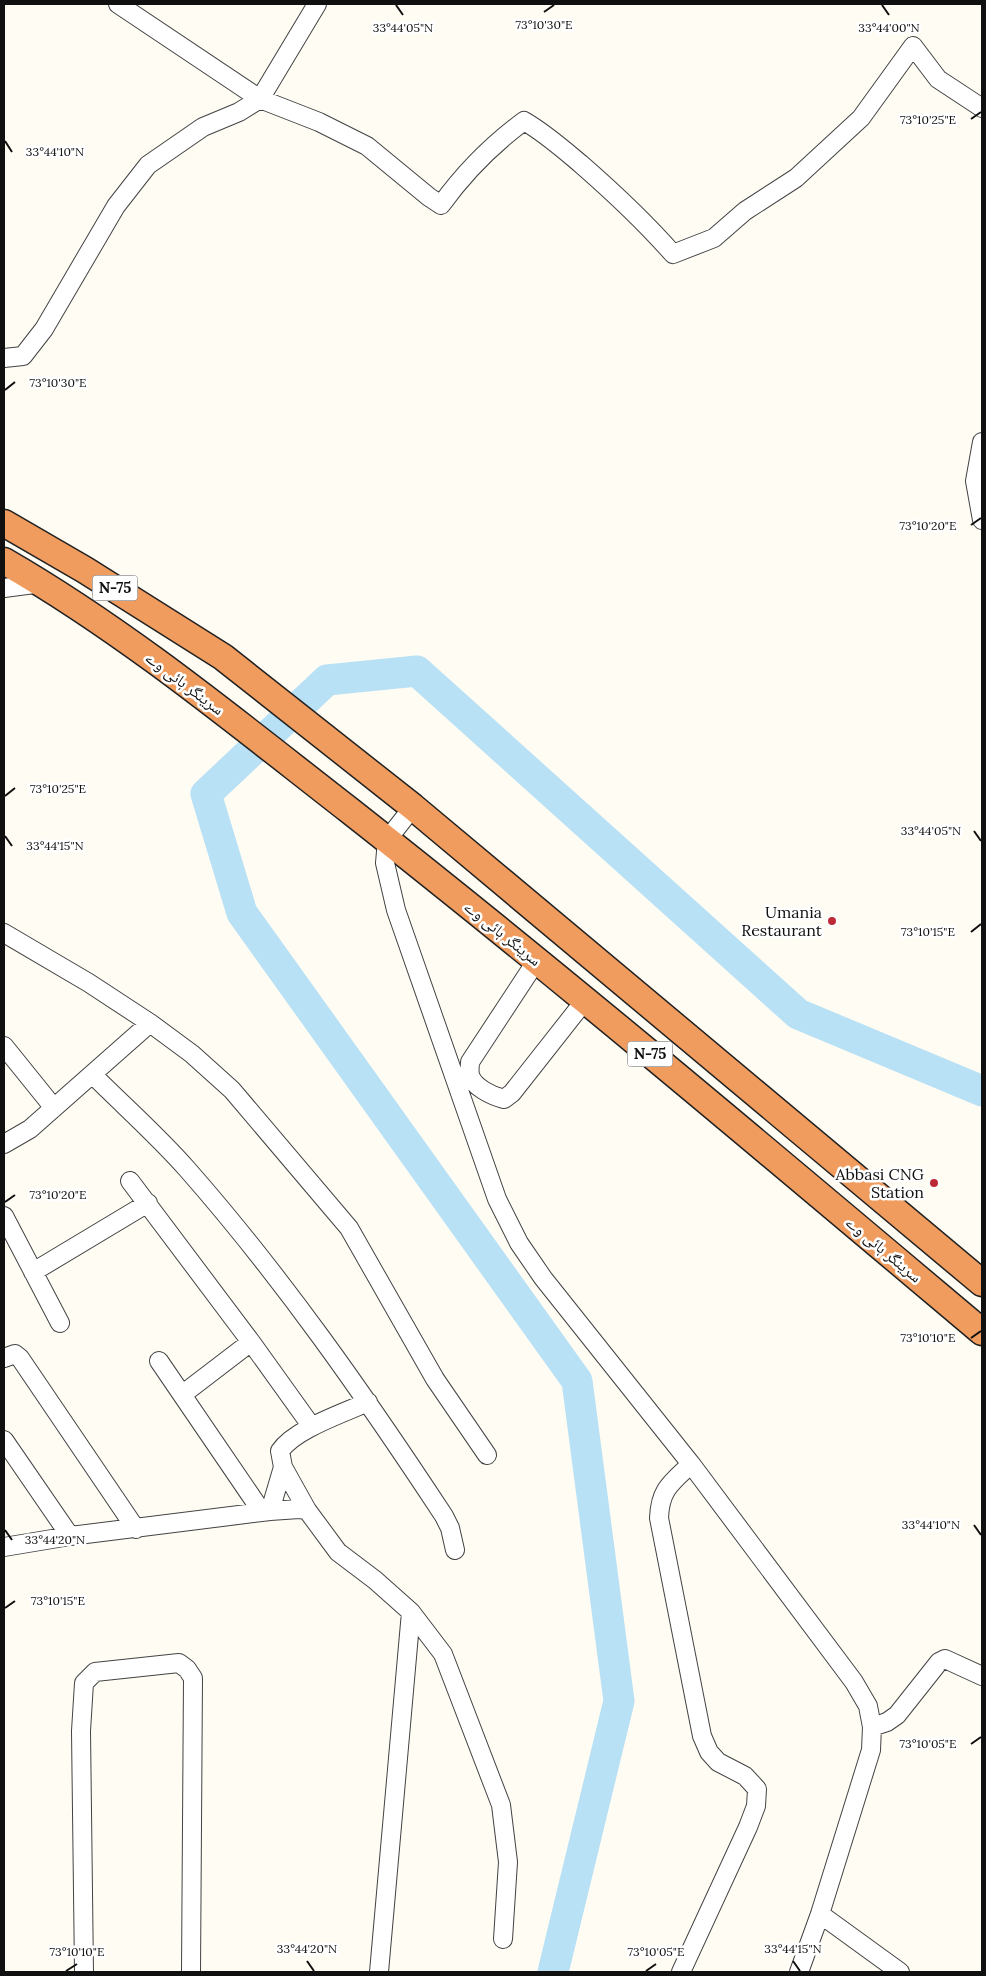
<svg xmlns="http://www.w3.org/2000/svg" width="986" height="1976" font-family="Lora,'Noto Naskh Arabic',serif">
<style>
.lines{fill:none;stroke-linecap:round;stroke-linejoin:round}
.river{stroke:#b9e1f5;stroke-width:31}
.minor-casing{stroke:#434343;stroke-width:20}
.highway-casing{stroke:#212121;stroke-width:29}
.minor{stroke:#fff;stroke-width:18}
.highway{stroke:#f19c5f;stroke-width:26}
.ticks{fill:none;stroke:#101010;stroke-width:2}
.poi-dot{fill:#be2937;stroke:#fff;stroke-width:2}
.labels{text-anchor:middle;stroke-width:5;stroke-linejoin:round;paint-order:stroke}
.shield{fill:#fff;stroke:#585858;stroke-width:1}
.shield-label{font-size:15px;font-weight:bold;fill:#101010}
.street-label{font-size:16px;fill:#101010;stroke:#fff}
.poi-label{font-size:16px;fill:#101010;stroke:#fff;text-anchor:end}
.ticks-label{font-size:12px;text-anchor:middle;fill:#101010;stroke:#fff;stroke-width:5;stroke-linejoin:round;paint-order:stroke}
</style>
<rect width="100%" height="100%" fill="#fffcf3"/>
<g class="lines">
<path class="river" d="M553,1972L619,1701L577,1381L242,913L206,794L327,680L417,671L798,1014L982,1091"/>
<defs>
<path id="minor" d="M118,4L260,99L319,122L367,146L429,197L441,205C464,173 493,144 524,121C545,133 563,149 582,165C614,193 645,222 673,254L714,238L745,211L796,178L861,118L913,46L938,79L982,108
M4,358L23,356L44,329L116,206L148,165L203,127L239,112L260,99L317,4
M982,442L975,481L982,520
M4,588L42,583
M413,807L387,840L385,863L396,910L497,1199L519,1243L543,1278L691,1464L854,1682L868,1706L872,1727L871,1750L820,1914L799,1972
M4,933L89,983L150,1023L192,1054L232,1090L349,1228L435,1379L487,1455
M537,960L470,1062C470,1065 469,1071 470,1075C473,1087 492,1096 504,1099L512,1093L586,999
M4,1046L54,1108
M93,1075C124,1106 158,1136 187,1169C282,1277 365,1396 444,1516L450,1528L455,1550
M4,1144L30,1129L150,1023
M130,1181L251,1342L312,1427
M4,1216L60,1323
M33,1272L148,1203
M4,1358L15,1354L20,1358L136,1529
M159,1361L262,1512
M183,1394L251,1342
M4,1440L70,1536
M283,1467L307,1510
M270,1511L299,1509L307,1510L338,1552L375,1580L411,1612L443,1654L501,1805L508,1862L503,1939
M4,1547L70,1536L270,1511L283,1467L280,1451C295,1429 344,1413 368,1402
M872,1727L887,1722L897,1715L939,1662L945,1659L982,1676
M820,1914L900,1972
M84,1972L81,1731L84,1683L95,1672L179,1663L187,1669L193,1678L191,1972
M379,1972L411,1612
M681,1972L748,1827L756,1806L757,1789L745,1776L718,1762L709,1752L702,1736L659,1518C660,1489 672,1482 691,1464"/>
<path id="highway" d="M4,523L85,570L223,657L413,807L982,1283
M4,561C127,632 237,723 349,810C564,979 773,1156 982,1332"/>
</defs>
<use href="#minor" class="minor-casing"/>
<use href="#highway" class="highway-casing"/>
<use href="#minor" class="minor"/>
<use href="#highway" class="highway"/>
</g>
<path class="ticks" d="M396,5L403,15M882,5L889,15M544,12L554,5M971,119L981,112M5,141L12,152M5,390L15,382M971,525L981,518M5,796L15,788M974,831L981,841M5,836L12,846M971,932L981,924M5,1202L15,1195M971,1338L981,1331M974,1525L981,1535M5,1530L12,1540M5,1608L15,1601M971,1744L981,1737M307,1961L314,1971M793,1961L800,1971M66,1971L77,1964M646,1971L656,1964"/>
<g class="poi-dot">
<circle cx="832" cy="921" r="5"/>
<circle cx="934" cy="1183" r="5"/>
</g>
<g class="labels">
<g class="shield">
<rect x="92.5" y="575.5" width="45" height="25" rx="4"/>
<rect x="627.5" y="1041.5" width="45" height="25" rx="4"/>
</g>
<g class="shield-label">
<text x="115" y="593">N-75</text>
<text x="650" y="1059">N-75</text>
</g>
<g class="street-label">
<text transform="translate(185 683) rotate(37)" y="6">سرینگر ہائی وے</text>
<text transform="translate(503 933) rotate(39)" y="6">سرینگر ہائی وے</text>
<text transform="translate(884 1249) rotate(40)" y="6">سرینگر ہائی وے</text>
</g>
<g class="poi-label">
<text x="822" y="918">Umania<tspan x="822" dy="18">Restaurant</tspan></text>
<text x="924" y="1180">Abbasi CNG<tspan x="924" dy="18">Station</tspan></text>
</g>
</g>
<g class="ticks-label">
<text x="544" y="29">73°10'30"E</text>
<text x="403" y="32">33°44'05"N</text>
<text x="889" y="32">33°44'00"N</text>
<text x="928" y="124">73°10'25"E</text>
<text x="55" y="156">33°44'10"N</text>
<text x="58" y="387">73°10'30"E</text>
<text x="928" y="530">73°10'20"E</text>
<text x="58" y="793">73°10'25"E</text>
<text x="931" y="835">33°44'05"N</text>
<text x="55" y="850">33°44'15"N</text>
<text x="928" y="936">73°10'15"E</text>
<text x="58" y="1199">73°10'20"E</text>
<text x="928" y="1342">73°10'10"E</text>
<text x="931" y="1529">33°44'10"N</text>
<text x="55" y="1544">33°44'20"N</text>
<text x="58" y="1605">73°10'15"E</text>
<text x="928" y="1748">73°10'05"E</text>
<text x="307" y="1953">33°44'20"N</text>
<text x="793" y="1953">33°44'15"N</text>
<text x="77" y="1956">73°10'10"E</text>
<text x="656" y="1956">73°10'05"E</text>
</g>
<rect width="986" height="1976" fill="none" stroke="#101010" stroke-width="10"/>
</svg>
